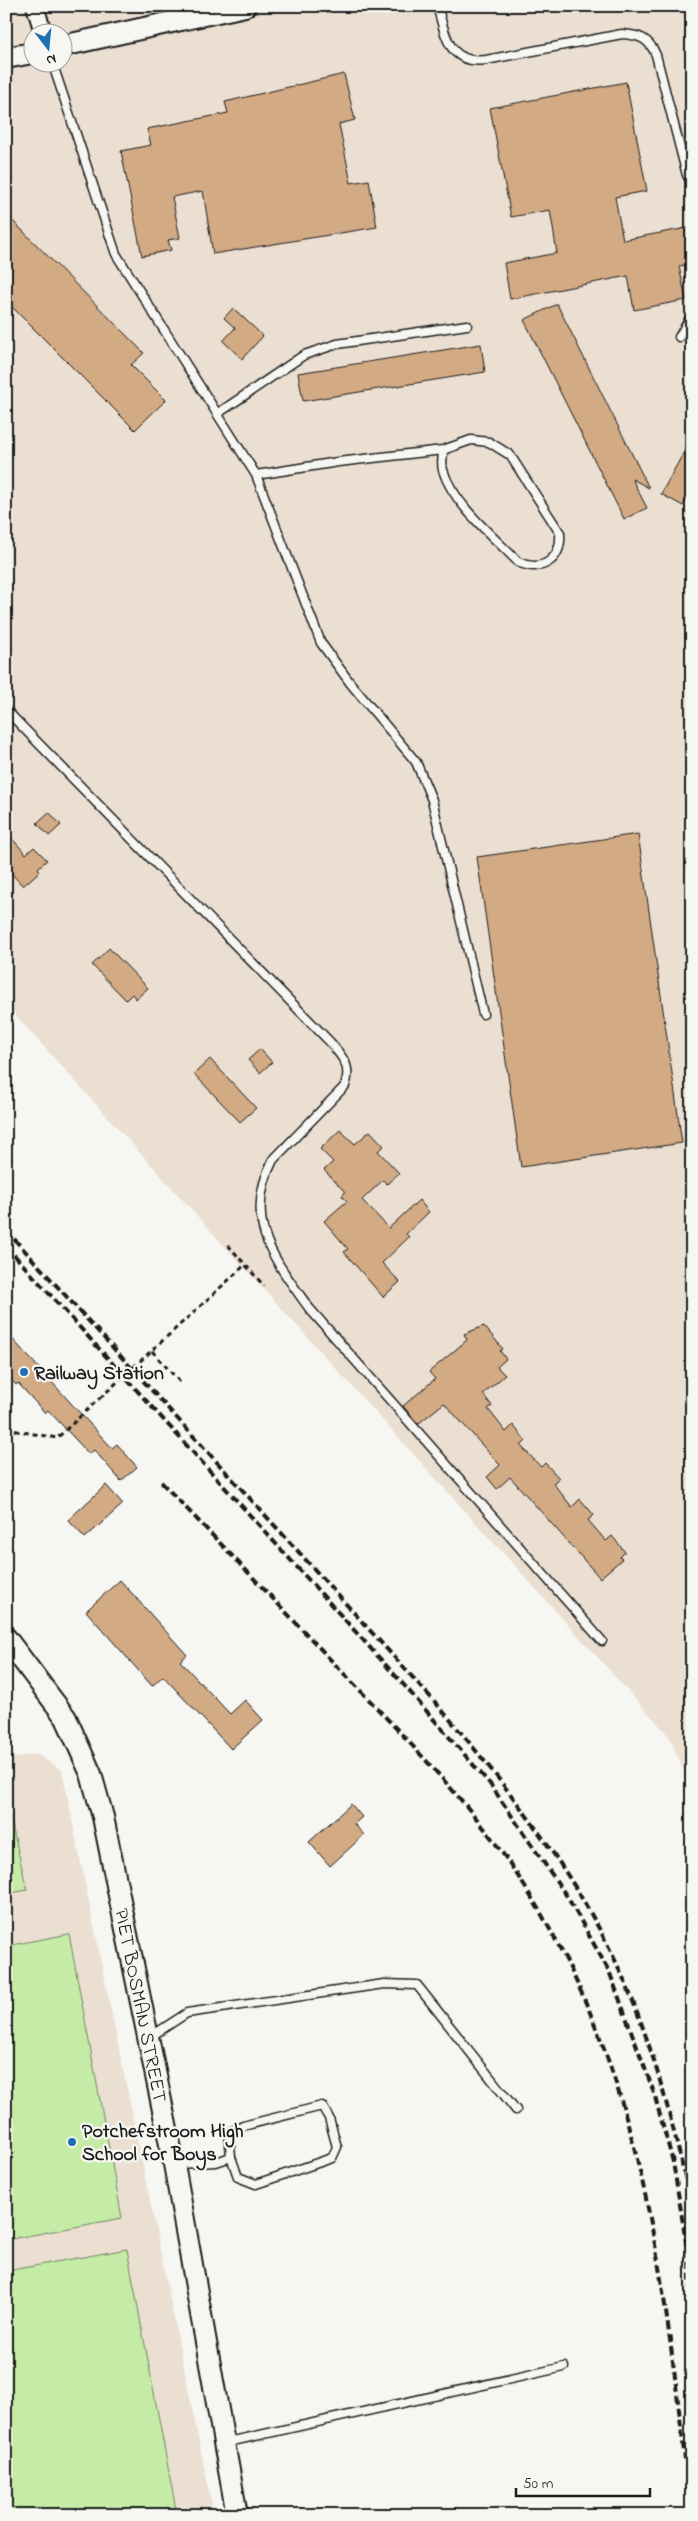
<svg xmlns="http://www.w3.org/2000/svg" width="698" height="2521" font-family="'Indie Flower',sans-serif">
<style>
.built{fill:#ebdfd1;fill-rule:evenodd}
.green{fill:#c4eca7;stroke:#708462}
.building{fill:#d2aa84;stroke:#1c1c1c}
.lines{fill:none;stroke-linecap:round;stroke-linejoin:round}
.service-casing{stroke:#1c1c1c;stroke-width:11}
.minor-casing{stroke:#1c1c1c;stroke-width:20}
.tertiary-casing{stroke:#1c1c1c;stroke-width:24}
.path{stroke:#1c1c1c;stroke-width:3;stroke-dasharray:5 4;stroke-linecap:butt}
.service{stroke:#f6f6f2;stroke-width:8}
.minor{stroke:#f6f6f2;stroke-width:16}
.tertiary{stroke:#f6f6f2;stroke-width:20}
.rail{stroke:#1c1c1c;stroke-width:4;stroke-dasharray:8 4;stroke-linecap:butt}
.path-bridge{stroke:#1c1c1c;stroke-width:3;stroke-dasharray:5 4;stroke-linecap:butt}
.poi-dot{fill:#1f6fb2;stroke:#f6f6f2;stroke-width:2}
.labels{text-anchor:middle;stroke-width:4.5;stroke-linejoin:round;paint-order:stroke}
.poi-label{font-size:20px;font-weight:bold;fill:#1c1c1c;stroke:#f6f6f2;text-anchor:start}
.street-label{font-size:20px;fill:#1c1c1c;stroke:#f6f6f2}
</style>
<rect width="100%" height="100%" fill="#f6f6f2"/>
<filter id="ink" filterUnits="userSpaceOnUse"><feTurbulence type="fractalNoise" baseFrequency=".02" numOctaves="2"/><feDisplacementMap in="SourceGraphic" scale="10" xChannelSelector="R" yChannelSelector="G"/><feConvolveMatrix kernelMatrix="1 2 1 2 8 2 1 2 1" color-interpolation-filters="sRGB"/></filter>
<g filter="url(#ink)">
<path class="built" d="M6,6H692V1790L669,1736L6,1005ZM32,32H62V62H32Z
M36,1754L62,1770L214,2515H6V1760Z"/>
<path class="green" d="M6,1799L27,1890L6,1894Z
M69,1934L122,2218L6,2240V1946Z
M127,2249L177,2515H6V2271Z"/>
<path class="building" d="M344,74L355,120L339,124L351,183L369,180L377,227L213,254L203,191L172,197L180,238L168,240L171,250L142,256L121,151L151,145L147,129L228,113L225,102Z
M626,82L647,191L615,197L623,240L692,227V264L679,266L686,300L634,310L628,276L510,299L504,263L557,253L550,210L511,217L490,108Z
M6,214L144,353L131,365L166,400L135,430L6,301Z
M557,304L649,488L632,479L647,508L624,519L524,320Z
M233,308L263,336L242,359L223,341L235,328L224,318Z
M481,344L485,372L303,401L298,373Z
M692,437V490L683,506L661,494Z
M49,812L61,825L49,836L37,823Z
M6,832L26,854L34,847L47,860L38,868L40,871L23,886L6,868Z
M638,834L682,1143L521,1167L477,857Z
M109,948L148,988L136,999L132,994L126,1000L92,965Z
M260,1049L272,1062L260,1073L248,1060Z
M210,1059L256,1108L240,1122L194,1074Z
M340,1130L355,1144L370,1131L384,1146L378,1151L399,1173L387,1184L383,1180L362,1200L389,1228L419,1200L429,1212L406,1234L409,1237L382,1263L400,1282L383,1297L344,1252L348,1249L324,1221L347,1201L342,1196L345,1192L324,1170L333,1162L320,1149Z
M484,1326L503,1349L500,1351L506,1359L497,1367L505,1375L483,1394L492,1406L488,1409L506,1432L513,1425L526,1441L521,1446L541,1467L545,1463L559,1478L553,1483L572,1507L580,1499L594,1515L588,1520L606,1541L612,1536L625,1552L620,1557L622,1559L600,1578L510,1477L497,1489L487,1477L500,1465L444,1403L418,1424L403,1406L435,1379L429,1372L467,1340L464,1334Z
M6,1332L112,1448L117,1444L137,1467L121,1481L94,1450L89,1454L48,1410L45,1413L18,1383L16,1385L6,1375Z
M106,1485L123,1504L85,1538L68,1520Z
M120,1580L187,1655L180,1661L230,1714L245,1700L263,1720L231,1749L163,1676L152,1686L86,1611Z
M351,1804L362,1817L354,1824L364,1835L330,1866L309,1842Z"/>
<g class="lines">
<defs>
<path id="service" d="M437,6C446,35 448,65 486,60L622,34C639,35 649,38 656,55L687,175L692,183
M52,62L116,254L256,475L321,643L351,684L416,762L432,800L483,1014
M679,337L692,315
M217,414L304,355L337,344L467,325
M256,475L338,462L443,450L471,440L489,442L510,455L560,533C562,559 543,573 518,562C494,537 453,504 443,470C441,464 443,457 443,450
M6,710L330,1042C343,1058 352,1066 345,1086L273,1160C242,1221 274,1259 309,1308L602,1641
M150,2037L187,2013L384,1984L417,1985L516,2110
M322,2106L329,2118L337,2147L332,2158L256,2184L238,2177L231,2157L229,2133L243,2126Z
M176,2164L216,2162L231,2157
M224,2443L564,2367"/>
<path id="minor" d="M35,6L43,32"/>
<g id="tertiary">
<path d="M62,46L245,6"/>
<path d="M6,58L32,53"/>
<path id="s1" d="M6,1638L66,1718L91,1774L103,1817L174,2164L237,2515"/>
</g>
</defs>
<use href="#service" class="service-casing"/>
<use href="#minor" class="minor-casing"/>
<use href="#tertiary" class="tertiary-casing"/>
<path class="path" d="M228,1245L264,1286
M152,1351L179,1381L182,1378
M6,1429L57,1438L100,1398"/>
<use href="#service" class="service"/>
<use href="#minor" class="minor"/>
<use href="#tertiary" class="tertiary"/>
<path class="rail" d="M6,1230L435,1702C508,1787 580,1878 625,1982C656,2054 674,2130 692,2206
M6,1246L403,1684L490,1784L568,1898L609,1971L653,2090L673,2162L689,2260L692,2316
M161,1482C217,1540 273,1598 328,1657C373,1704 419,1751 461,1800C524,1873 574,1964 606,2054C652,2183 669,2324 685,2460
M691,2515L692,2499"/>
<path class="path-bridge" d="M100,1398L245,1265"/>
</g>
</g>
<g class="poi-dot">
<circle cx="24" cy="1372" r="5"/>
<circle cx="72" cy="2142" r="5"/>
</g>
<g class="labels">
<g class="poi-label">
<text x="34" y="1379">Railway Station</text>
<text x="82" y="2137">Potchefstroom High<tspan x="82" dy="23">School for Boys</tspan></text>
</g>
<g class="street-label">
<text dy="7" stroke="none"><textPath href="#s1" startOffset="398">PIET BOSMAN STREET</textPath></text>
</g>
</g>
<rect width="698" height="2521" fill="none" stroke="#f6f6f2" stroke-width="25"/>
<rect x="12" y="12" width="673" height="2496" fill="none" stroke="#1c1c1c" stroke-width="2" filter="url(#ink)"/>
<g transform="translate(48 48) rotate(164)"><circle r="24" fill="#f6f6f2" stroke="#9f9f9c"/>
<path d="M0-4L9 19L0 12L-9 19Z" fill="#1f6fb2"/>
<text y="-8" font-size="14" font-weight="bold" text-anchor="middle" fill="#1c1c1c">N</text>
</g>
<path d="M516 2488v8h134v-8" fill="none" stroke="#1c1c1c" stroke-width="2.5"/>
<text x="523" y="2488" font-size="15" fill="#1c1c1c" stroke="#f6f6f2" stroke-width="4" paint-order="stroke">50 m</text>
</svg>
